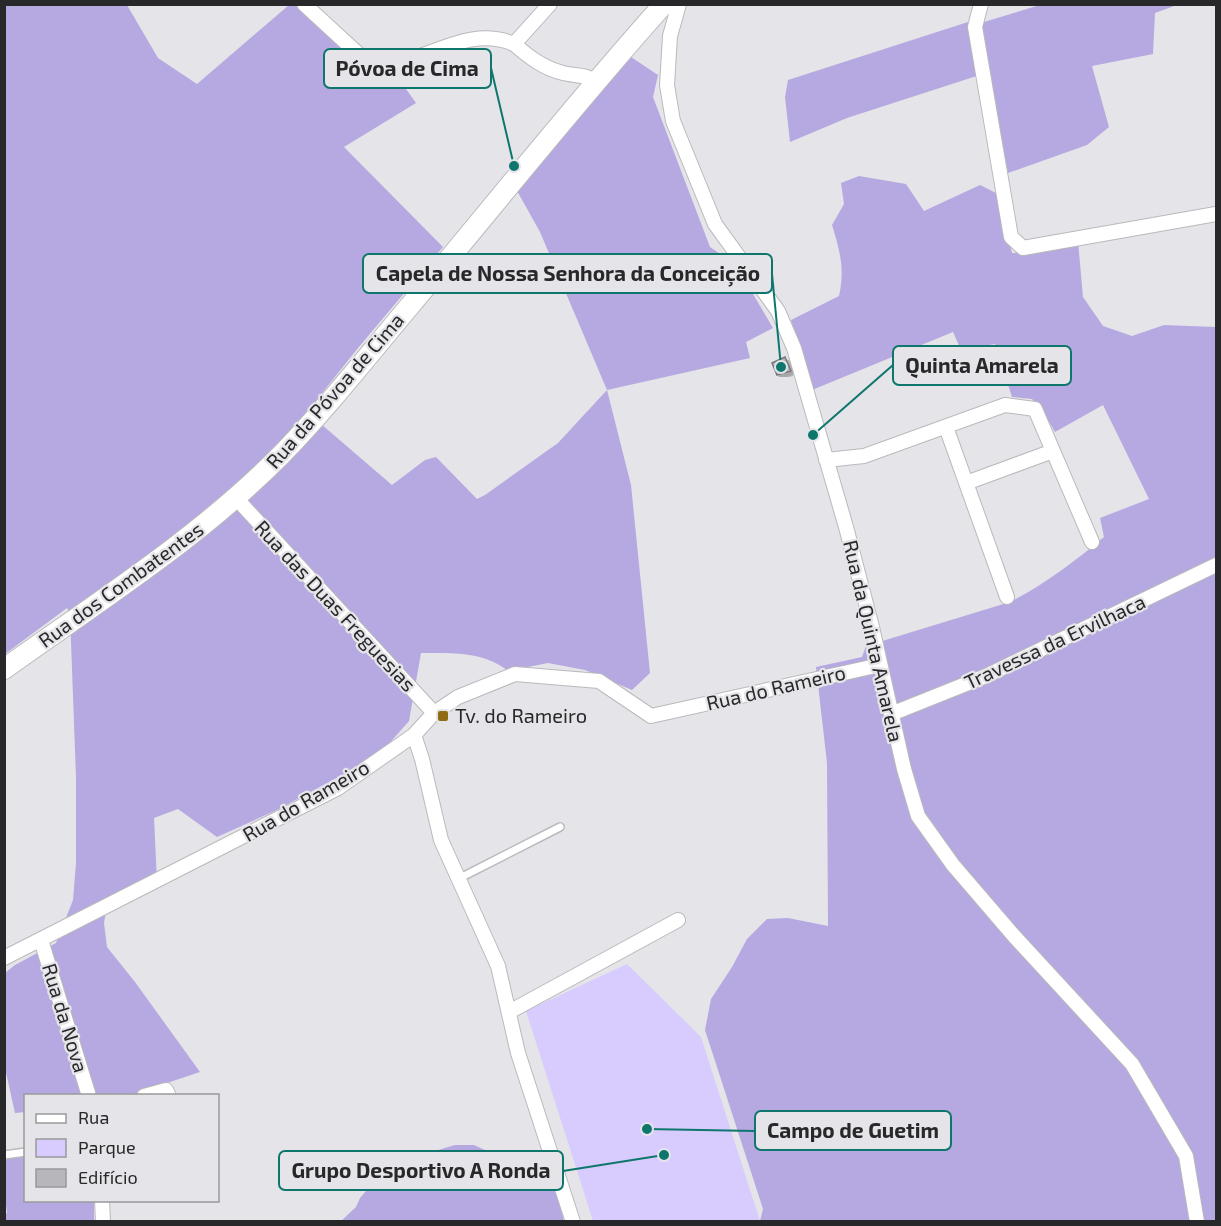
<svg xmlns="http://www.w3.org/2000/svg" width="1221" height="1226" font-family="'Exo 2',sans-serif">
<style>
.green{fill:#d8ccff}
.forest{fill:#b6a9e1}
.building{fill:#b7b6ba;stroke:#78777b;stroke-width:1.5;filter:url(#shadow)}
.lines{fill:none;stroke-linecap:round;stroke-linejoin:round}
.lane-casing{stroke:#bab9bc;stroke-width:10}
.street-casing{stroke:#bab9bc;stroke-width:16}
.secondary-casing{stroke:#bab9bc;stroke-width:22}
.lane{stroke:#fff;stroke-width:7}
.street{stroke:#fff;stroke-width:14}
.secondary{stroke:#fff;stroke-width:20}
.poi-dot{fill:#8f6c11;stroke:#e5e4e8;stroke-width:2}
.labels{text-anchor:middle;stroke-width:4.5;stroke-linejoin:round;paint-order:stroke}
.street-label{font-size:20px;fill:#28282a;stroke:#e5e4e8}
.poi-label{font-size:20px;fill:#28282a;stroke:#e5e4e8;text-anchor:start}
.leader{fill:none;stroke:#0f766e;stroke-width:2}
.callout-dot{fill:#0f766e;stroke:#e5e4e8;stroke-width:2}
.callout{fill:#e5e4e8;stroke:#0f766e;stroke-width:2}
.callout-label{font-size:21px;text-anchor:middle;font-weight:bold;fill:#28282a}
</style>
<defs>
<filter id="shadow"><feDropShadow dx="3.5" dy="3.5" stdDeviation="0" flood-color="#0004"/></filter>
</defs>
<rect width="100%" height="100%" fill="#e5e4e8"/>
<path class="green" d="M627,964L701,1037L760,1221H593L526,1011Z"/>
<path class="forest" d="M5,5H127L158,58L197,84L289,5H296L355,56L379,68L394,72L416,103L344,147L443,247L358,348L307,412L392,485L425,460L436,457L477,499L485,495L558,443L607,390L540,232L516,189L628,55L658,75L653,97L710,247L736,265L773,328L746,342L750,358L607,390L631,485L650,673L632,690L585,670L548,663L508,671C484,651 450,653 421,653L409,721L379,755L277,810L217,837L178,809L154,818L157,881L107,906L104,923L107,947L135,982L200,1072L131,1095L26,1096L25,1112L15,1113L5,1068V973L15,965L56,943L73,900L76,863V778L70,614L67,608L5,654Z
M1040,5H1177L1155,13L1153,54L1092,66L1109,127L1087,145L1008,173L989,72L847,118L790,142L785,97L788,80L968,22H984Z
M859,176L906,184L924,211L980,185L1000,195L1012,253L1037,252L1078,241L1083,297L1103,326L1132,336L1164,325L1216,327V1221H760L763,1209L705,1030L711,999L732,967L747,939L767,919L788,918L828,926L827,763L816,667L862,657L866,646L1010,602C1045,584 1074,562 1104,537L1100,518L1149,499L1103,405L1055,432L1044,413L1032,399L1012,397L995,344L961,350L953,332L812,390L791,320L839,296C845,269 840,251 832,225L844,204L841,183Z
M455,1145H474L505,1159L522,1160L547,1157L564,1221L340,1222L356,1207L360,1198L378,1177L428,1153Z
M25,1156L26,1200L94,1201V1221H5L4,1214L7,1213L5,1196V1158Z"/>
<path class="building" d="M785,357L791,371L777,375L772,363Z"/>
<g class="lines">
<defs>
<path id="lane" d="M458,879L560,827
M4,1155L26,1152"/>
<path id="street" d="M304,4L367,62C376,62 386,64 395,63C435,56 471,26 514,44L550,4
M679,4L670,36L667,85L673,121L715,224L778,311L794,348L846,527L872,627L904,769L918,816L953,865L1014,936L1132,1064L1186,1156L1197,1222
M981,4L975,27L1011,237L1023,248L1216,214
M514,44C529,57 543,68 563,73C574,76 585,74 595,81
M946,427L1007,597
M826,460L864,456L1005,405L1035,409L1092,542
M966,483L1053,451
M236,498L434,713
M891,714L986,676L1216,565
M414,735L422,759L441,840L498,966L518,1053L573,1222
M41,940L89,1096
M4,958L338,788L414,735L434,713L458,697L515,674L599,681L651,716L880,665
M509,1012L678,920
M144,1096L166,1090L169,1096
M102,1200L103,1222"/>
<path id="secondary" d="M4,669C99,601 199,538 281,455C326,409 366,358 408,308C493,207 575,103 664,4"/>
</defs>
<use href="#lane" class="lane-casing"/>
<use href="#street" class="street-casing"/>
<use href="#secondary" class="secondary-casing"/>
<use href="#lane" class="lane"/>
<use href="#street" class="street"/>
<use href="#secondary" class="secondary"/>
</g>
<rect class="poi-dot" x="437" y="710" width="12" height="12" rx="3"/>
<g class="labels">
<g class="street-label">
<text transform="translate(335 391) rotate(-49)" y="7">Rua da Póvoa de Cima</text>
<text transform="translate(121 585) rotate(-36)" y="7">Rua dos Combatentes</text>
<text transform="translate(335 606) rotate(47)" y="7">Rua das Duas Freguesias</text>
<text transform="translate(873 641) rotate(77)" y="7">Rua da Quinta Amarela</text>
<text transform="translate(1055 642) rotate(-25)" y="7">Travessa da Ervilhaca</text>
<text transform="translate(776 688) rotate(-13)" y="7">Rua do Rameiro</text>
<text transform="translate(306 801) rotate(-30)" y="7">Rua do Rameiro</text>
<text transform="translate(65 1018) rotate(73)" y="7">Rua da Nova</text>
</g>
<g class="poi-label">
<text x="455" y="723">Tv. do Rameiro</text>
</g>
</g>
<path class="leader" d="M514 166L491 68M781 367L772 274M813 435L893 365M647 1129L755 1131M664 1155L563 1171"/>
<g class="callout-dot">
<circle cx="514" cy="166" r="6"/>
<circle cx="781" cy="367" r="6"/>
<circle cx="813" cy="435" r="6"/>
<circle cx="647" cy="1129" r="6"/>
<circle cx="664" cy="1155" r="6"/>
</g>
<g class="callout">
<rect x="324" y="49" width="167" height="39" rx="6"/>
<rect x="363" y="254" width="409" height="39" rx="6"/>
<rect x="893" y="346" width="178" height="39" rx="6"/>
<rect x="755" y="1111" width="196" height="39" rx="6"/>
<rect x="279" y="1151" width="284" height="39" rx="6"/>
</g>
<g class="callout-label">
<text x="407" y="76">Póvoa de Cima</text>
<text x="568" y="281">Capela de Nossa Senhora da Conceição</text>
<text x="982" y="373">Quinta Amarela</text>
<text x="853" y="1138">Campo de Guetim</text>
<text x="421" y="1178">Grupo Desportivo A Ronda</text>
</g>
<rect width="1221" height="1226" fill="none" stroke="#28282a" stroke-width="12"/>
<rect x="24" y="1094" width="195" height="108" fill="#e5e4e8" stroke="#99999c" stroke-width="1.5"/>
<rect x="36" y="1114" width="30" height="9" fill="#ffffff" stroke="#99999c" stroke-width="1.5"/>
<text x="78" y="1124" font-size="18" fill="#28282a">Rua</text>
<rect x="36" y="1139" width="30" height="18" fill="#d8ccff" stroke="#99999c" stroke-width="1.5"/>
<text x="78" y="1154" font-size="18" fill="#28282a">Parque</text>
<rect x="36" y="1169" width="30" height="18" fill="#b7b6ba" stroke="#99999c" stroke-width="1.5"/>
<text x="78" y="1184" font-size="18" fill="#28282a">Edifício</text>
</svg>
